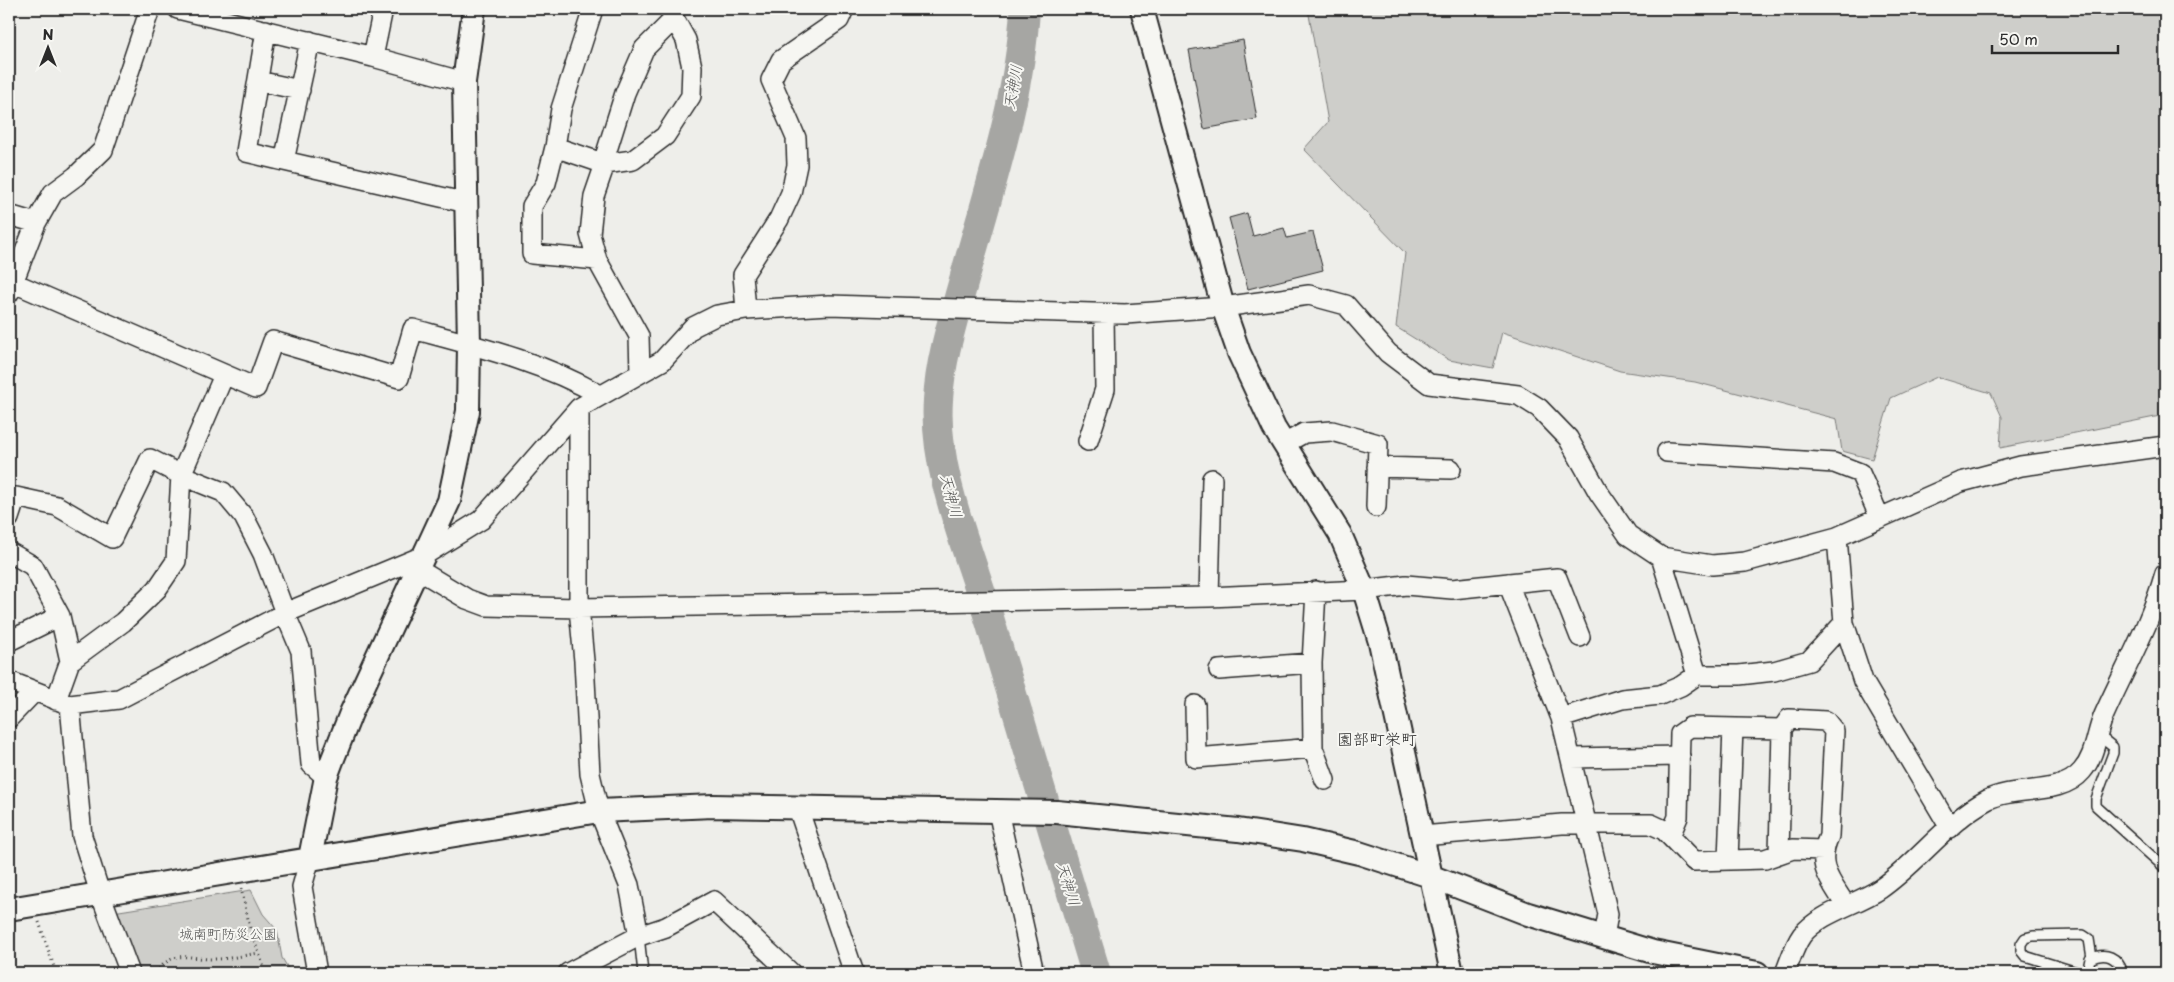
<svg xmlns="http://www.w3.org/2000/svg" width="2174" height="982" font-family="'Playpen Sans','Klee One',sans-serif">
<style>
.green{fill:#cececa;stroke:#7c7c7a}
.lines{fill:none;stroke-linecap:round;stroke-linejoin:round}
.river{stroke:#a6a6a3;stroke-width:30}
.building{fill:#babab7;stroke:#2b2b2b}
.service-casing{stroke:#2b2b2b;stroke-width:12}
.minor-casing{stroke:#2b2b2b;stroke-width:22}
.tertiary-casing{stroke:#2b2b2b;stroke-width:26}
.path{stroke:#2b2b2b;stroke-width:3;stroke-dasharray:1 4;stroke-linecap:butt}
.service{stroke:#f6f6f2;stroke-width:9}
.minor{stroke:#f6f6f2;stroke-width:19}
.tertiary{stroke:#f6f6f2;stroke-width:22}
.labels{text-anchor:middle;stroke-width:4;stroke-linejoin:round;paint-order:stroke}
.park-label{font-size:14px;fill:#545453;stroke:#f6f6f2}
.water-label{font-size:15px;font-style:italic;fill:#565655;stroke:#f6f6f2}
.quarter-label{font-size:16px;fill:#2b2b2b;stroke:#f6f6f2}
</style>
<rect width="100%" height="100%" fill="#eeeeea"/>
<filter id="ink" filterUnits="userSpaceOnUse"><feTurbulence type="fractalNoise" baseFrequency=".02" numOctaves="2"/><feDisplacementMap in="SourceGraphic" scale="10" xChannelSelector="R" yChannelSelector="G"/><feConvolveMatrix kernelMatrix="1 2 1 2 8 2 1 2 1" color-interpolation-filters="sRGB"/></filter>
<g filter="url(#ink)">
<path class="green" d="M1308,9H2165V415L2000,448L2002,417L1991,393L1937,377L1891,398L1872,459L1842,451L1837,419L1695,382L1620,371L1502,332L1493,368L1449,360L1396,327L1405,253L1304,149L1328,122Z
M251,890L263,914L277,930L282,958L291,973H136L113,912Z"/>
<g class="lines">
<path class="river" d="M1025,9C1020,100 986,199 962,287C952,323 940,362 938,400C933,471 969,550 989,618C1025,736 1060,855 1096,973"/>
</g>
<path class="building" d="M1243,40L1257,119L1204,129L1189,50Z
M1247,213L1253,236L1284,228L1287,238L1313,232L1323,270L1248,289L1229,218Z"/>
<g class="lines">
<defs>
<path id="service" d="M2098,735L2113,747V753L2096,799V806L2165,868
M639,936L643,973
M2080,973L2025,956L2021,951V944L2025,938L2033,936L2083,935L2089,939L2092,958
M2087,973L2090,959C2106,951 2118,957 2123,973"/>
<path id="minor" d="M178,9L373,57L464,82
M593,9L561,109L555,147L605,164
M266,30L246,152L284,161
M310,41L284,161L467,203
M373,57L383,9
M258,81L300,90
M555,147L546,183L532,206V254L597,260
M603,163L625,93L644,49L674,19
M9,215L36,223
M14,283L256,388L273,341L399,378L413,329C476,346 543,362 600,395
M9,293L36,223L53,193L76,176L103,150L150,9
M746,310L743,275L779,219L791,193L797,165L796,138L771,80L781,60L839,20L844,9
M640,373L639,336L597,260L590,234L594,196L605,164L633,160L665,136L691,96L692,67L686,40L669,9
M579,408V608L584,661L590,774L599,811L629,885L639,936
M1088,441L1105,389L1104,314
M1284,444L1304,433L1332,431L1378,444L1376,507
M1667,452L1834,463L1860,473L1880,518
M1377,467L1451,469
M9,518L16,497L57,506L112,538L150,459L181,475L224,375
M1837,537L1844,623L1863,681L1950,828
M9,552L33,566L60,616L70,661
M1661,557L1697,675
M417,569L467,599L486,606L579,608L1209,597L1364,590L1406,585L1452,589L1557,578L1580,637
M1508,583L1561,718L1608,914L1604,937
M1316,591L1312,663L1313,748L1325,780
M1209,597L1212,479
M9,641L60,616
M1219,670L1312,663
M9,681L70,705L119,699L285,613L423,556L481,520L579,408L662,361L693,327L717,315L746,310L829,305L1125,314L1223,307L1309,295L1346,305L1388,353L1429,384L1518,395L1539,408L1568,438L1599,493L1628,535L1661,557L1712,565L1745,562L1837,537L1961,482L2021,466L2165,446
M56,700L70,661L123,622L157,589L176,561L181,475L223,492L244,517L263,554L285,613L301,651L311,764L326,777
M70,705L82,836L100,893L130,973
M1195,705L1196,758L1313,748
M9,718L34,692
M1561,718L1622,699L1660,695L1681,686L1697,675H1739L1774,671L1809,661L1844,623
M1571,758L1680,756
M798,808L854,973
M998,811L1034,973
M1422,836L1562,824H1651L1664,830L1694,861L1765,859L1793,849L1823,850
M1670,836L1678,817L1680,734L1690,727L1782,729
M1779,854L1782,729L1789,719L1826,721L1834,731L1829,836C1815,866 1831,881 1846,906
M310,858L302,887L317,973
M1728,860L1733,728
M568,973L639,936L666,927L714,901L791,973
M1785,973C1790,961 1794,946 1802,935C1821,912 1856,905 1880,889C1918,863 1946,822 1987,800C2016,785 2060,797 2082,771C2096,755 2096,733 2104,715C2125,668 2151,623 2165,573"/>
<path id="tertiary" d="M1142,9L1223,307L1239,353L1274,428L1340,534L1364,590L1380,642L1452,973
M310,858L326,777L332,761L351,713L449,501L468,411L469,344L464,82L474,9
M9,909L599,811L713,806L1057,812L1238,830L1303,840L1359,853L1430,876L1528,914L1653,952L1757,973"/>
</defs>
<use href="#service" class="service-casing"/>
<use href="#minor" class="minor-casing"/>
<use href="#tertiary" class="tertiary-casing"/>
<path class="path" d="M241,888L250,928L266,973
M39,922L56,973
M156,973C175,947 189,960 216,959C230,959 245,955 259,953"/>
<use href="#service" class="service"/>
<use href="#minor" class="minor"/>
<use href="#tertiary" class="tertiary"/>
</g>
</g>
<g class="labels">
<g class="park-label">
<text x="228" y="939">城南町防災公園</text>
</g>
<g class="water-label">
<text transform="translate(1013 87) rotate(-80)" y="5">天神川</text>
<text transform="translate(951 496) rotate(75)" y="5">天神川</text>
<text transform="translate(1068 884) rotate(73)" y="5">天神川</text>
</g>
<g class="quarter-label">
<text x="1377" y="745">園部町栄町</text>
</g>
</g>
<rect width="2174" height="982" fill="none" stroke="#f6f6f2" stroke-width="30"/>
<rect x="15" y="15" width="2144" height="952" fill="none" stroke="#2b2b2b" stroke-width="2" filter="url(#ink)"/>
<g transform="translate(48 48)" stroke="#f6f6f2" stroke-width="4" paint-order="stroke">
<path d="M0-4L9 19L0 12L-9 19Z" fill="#2b2b2b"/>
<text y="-8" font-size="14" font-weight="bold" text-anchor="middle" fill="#2b2b2b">N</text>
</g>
<path d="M1992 45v8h126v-8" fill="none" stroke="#2b2b2b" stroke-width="2.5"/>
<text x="1999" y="45" font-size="15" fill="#2b2b2b" stroke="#f6f6f2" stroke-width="4" paint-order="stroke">50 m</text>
</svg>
